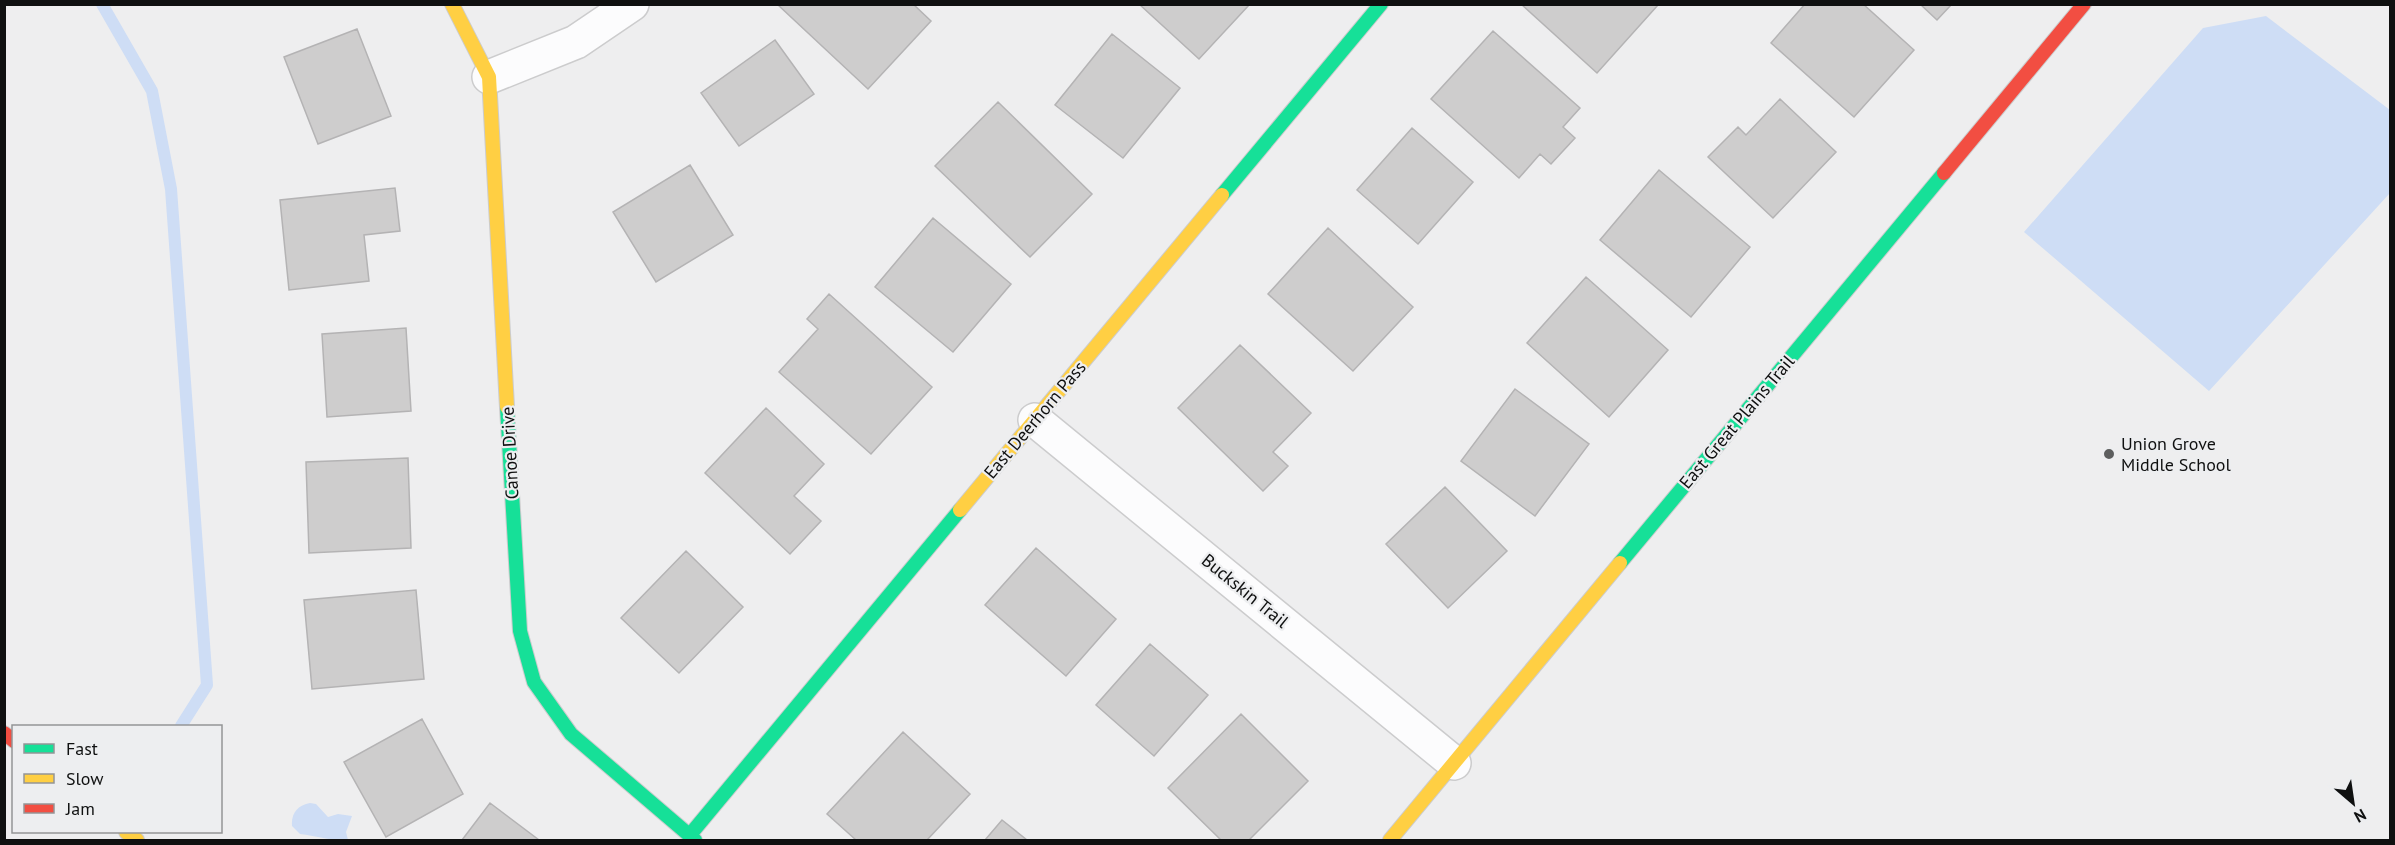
<svg xmlns="http://www.w3.org/2000/svg" width="2395" height="845" font-family="'PT Sans',sans-serif">
<style>
.water{fill:#ceddf5}
.lines{fill:none;stroke-linecap:round;stroke-linejoin:round}
.stream{stroke:#ceddf5;stroke-width:12}
.building{fill:#cecdcd;stroke:#b4b3b4;stroke-width:1.5}
.street-casing{stroke:#cccccd;stroke-width:36}
.fast-casing{stroke:#cccccd;stroke-width:16}
.slow-casing{stroke:#cccccd;stroke-width:16}
.jam-casing{stroke:#cccccd;stroke-width:16}
.street{stroke:#fcfcfd;stroke-width:33}
.fast{stroke:#16e098;stroke-width:14}
.slow{stroke:#ffcf43;stroke-width:14}
.jam{stroke:#f24e42;stroke-width:14}
.poi-dot{fill:#5d5e5e;stroke:#edeef0;stroke-width:2}
.labels{text-anchor:middle;stroke-width:4.5;stroke-linejoin:round;paint-order:stroke}
.street-label{font-size:18px;fill:#0f1010;stroke:#edeef0}
.poi-label{font-size:18px;fill:#0f1010;stroke:#edeef0;text-anchor:start}
</style>
<rect width="100%" height="100%" fill="#eeeeef"/>
<path class="water" d="M2266,16L2390,110V193L2209,391L2024,232L2203,28Z
M310,803L316,804L328,817L338,814L352,816L346,832L348,840C331,841 317,836 300,834L292,826C291,813 298,805 310,803Z"/>
<g class="lines">
<path class="stream" d="M102,4L152,91L171,189L207,685L181,726"/>
</g>
<path class="building" d="M777,4H913L931,21L868,89Z
M1139,4H1250L1199,59Z
M1521,4H1657L1658,5L1597,73Z
M1805,4H1863L1914,50L1854,117L1771,43Z
M1920,4H1952L1937,20Z
M357,29L391,116L318,144L284,57Z
M1493,31L1580,108L1563,127L1575,138L1551,164L1540,154L1519,178L1431,99Z
M1112,34L1180,88L1123,158L1055,105Z
M775,40L814,94L739,146L701,93Z
M1780,99L1836,152L1773,218L1708,157L1738,127L1746,135Z
M998,102L1092,194L1030,257L935,166Z
M1412,128L1473,182L1418,244L1357,190Z
M690,165L733,235L656,282L613,212Z
M1659,170L1750,247L1691,317L1600,240Z
M395,188L400,231L364,235L369,281L289,290L280,200Z
M933,218L1011,284L953,352L875,287Z
M1328,228L1413,307L1353,371L1268,294Z
M1586,277L1668,350L1609,417L1527,343Z
M829,294L932,387L871,454L779,372L818,329L807,319Z
M406,328L411,411L327,417L322,334Z
M1240,345L1311,413L1273,452L1288,466L1263,491L1178,408Z
M1515,389L1589,444L1535,516L1461,461Z
M766,408L824,464L794,496L821,521L790,554L705,473Z
M408,458L411,548L309,553L306,462Z
M1445,487L1507,551L1448,608L1386,544Z
M1036,548L1116,619L1066,676L985,605Z
M686,551L743,607L679,673L621,618Z
M416,590L424,679L312,689L304,600Z
M1150,644L1208,695L1154,756L1096,705Z
M1241,714L1308,781L1249,840H1221L1168,788Z
M422,719L463,794L386,837L344,762Z
M903,732L970,794L927,840H856L827,814Z
M490,803L539,840H462Z
M1002,820L1027,840H985Z"/>
<g class="lines">
<defs>
<path id="street" d="M489,77L576,42L632,4
M1035,420L1454,763"/>
<path id="fast" d="M1222,195L1381,4
M507,407L520,631L534,682L571,734L695,840
M1620,563L1944,173
M689,836L960,510"/>
<path id="slow" d="M452,4L489,77L507,407
M960,510L1222,195
M126,832L137,840
M1390,840L1620,563"/>
<path id="jam" d="M1944,173L2084,4
M4,733L14,741"/>
</defs>
<use href="#street" class="street-casing"/>
<use href="#fast" class="fast-casing"/>
<use href="#slow" class="slow-casing"/>
<use href="#jam" class="jam-casing"/>
<use href="#street" class="street"/>
<use href="#fast" class="fast"/>
<use href="#slow" class="slow"/>
<use href="#jam" class="jam"/>
</g>
<circle class="poi-dot" cx="2109" cy="454" r="6"/>
<g class="labels">
<g class="street-label">
<text transform="translate(1035 420) rotate(-50)" y="6">East Deerhorn Pass</text>
<text transform="translate(1737 422) rotate(-50)" y="6">East Great Plains Trail</text>
<text transform="translate(510 453) rotate(-93)" y="6">Canoe Drive</text>
<text transform="translate(1245 591) rotate(39)" y="6">Buckskin Trail</text>
</g>
<g class="poi-label">
<text x="2121" y="450">Union Grove<tspan x="2121" dy="21">Middle School</tspan></text>
</g>
</g>
<rect width="2395" height="845" fill="none" stroke="#0f1010" stroke-width="12"/>
<rect x="12" y="725" width="210" height="108" fill="#edeef0" stroke="#949596" stroke-width="1.5"/>
<rect x="24" y="744" width="30" height="9" fill="#16e098" stroke="#949596" stroke-width="1.5"/>
<text x="66" y="755" font-size="18" fill="#0f1010">Fast</text>
<rect x="24" y="774" width="30" height="9" fill="#ffcf43" stroke="#949596" stroke-width="1.5"/>
<text x="66" y="785" font-size="18" fill="#0f1010">Slow</text>
<rect x="24" y="804" width="30" height="9" fill="#f24e42" stroke="#949596" stroke-width="1.5"/>
<text x="66" y="815" font-size="18" fill="#0f1010">Jam</text>
<g transform="translate(2353 803) rotate(151)" stroke="#edeef0" stroke-width="4.5" paint-order="stroke">
<path d="M0-4.5L10 22L0 15L-10 22Z" fill="#0f1010"/>
<text y="-9" font-size="16" font-weight="bold" text-anchor="middle" fill="#0f1010">N</text>
</g>
</svg>
